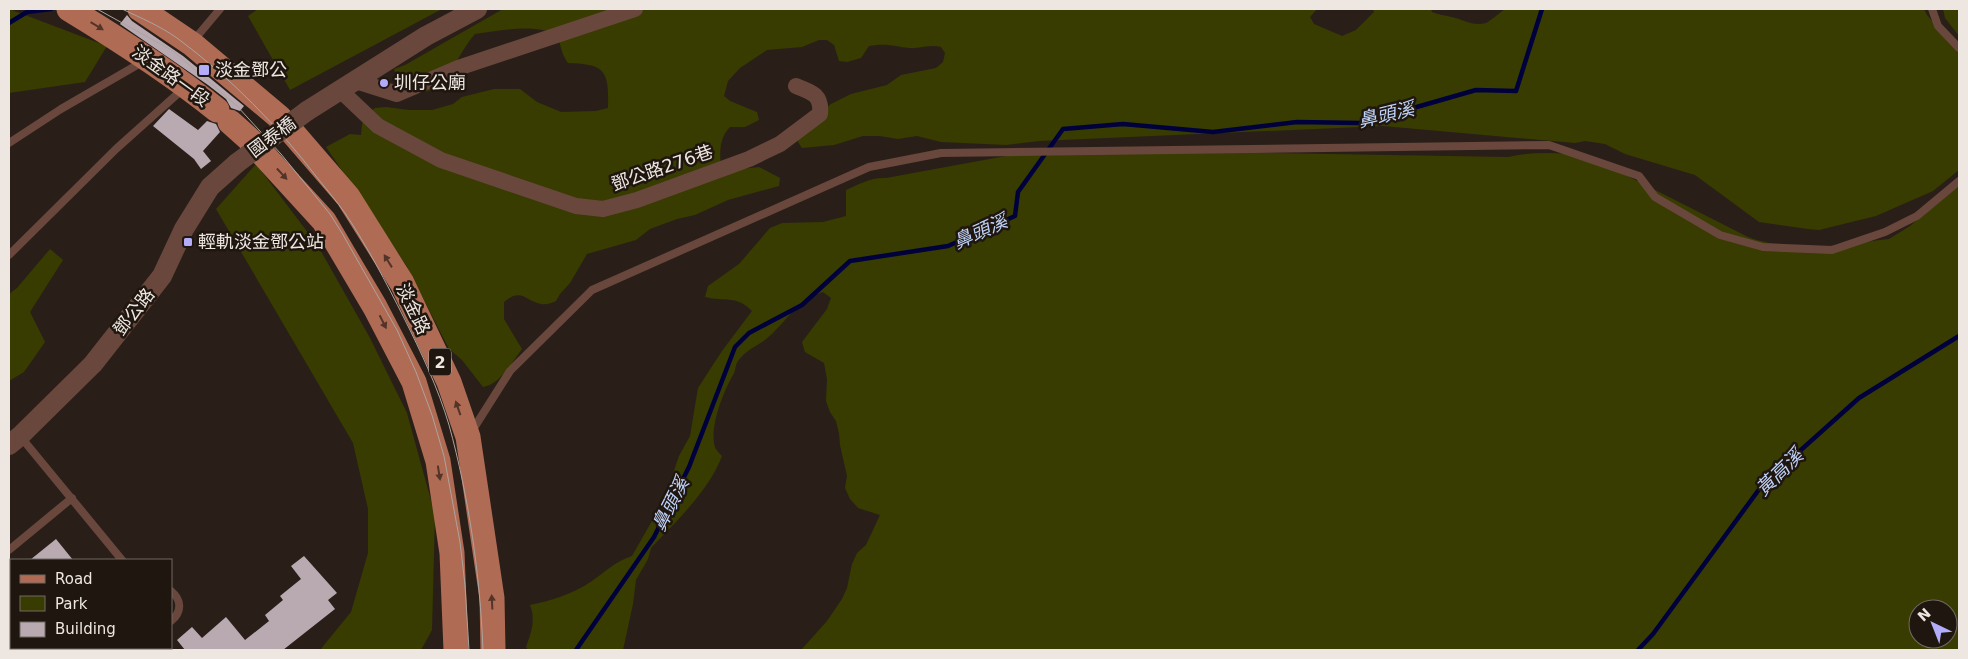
<svg xmlns="http://www.w3.org/2000/svg" width="1968" height="659" font-family="'DejaVu Sans','Noto Sans TC',sans-serif">
<style>
.green{fill:#383c00;fill-rule:evenodd}
.lines{fill:none;stroke-linecap:round;stroke-linejoin:round}
.stream{stroke:#00003d;stroke-width:4.5}
.building{fill:#b9aab2}
.service{stroke:#69473d;stroke-width:8}
.minor{stroke:#69473d;stroke-width:16}
.tertiary{stroke:#69473d;stroke-width:20}
.primary{stroke:#b06b55;stroke-width:25}
.tram{stroke:#aca49e;stroke-width:1}
.tertiary-bridge{stroke:#69473d;stroke-width:20}
.oneway{fill:#523428}
.poi-dot{fill:#b3adf9;stroke:#1f160f;stroke-width:2}
.labels{text-anchor:middle;stroke-width:5;stroke-linejoin:round;paint-order:stroke}
.shield{fill:#1f160f;stroke:#afa8a2;stroke-width:1}
.shield-label{font-size:16px;font-weight:bold;fill:#ede6e1}
.poi-label{font-size:18px;fill:#ede6e1;stroke:#1f160f;text-anchor:start}
.street-label{font-size:18px;fill:#ede6e1;stroke:#1f160f}
.water-label{font-size:19px;font-style:italic;fill:#bfd2f8;stroke:#1f160f}
</style>
<rect width="100%" height="100%" fill="#291f18"/>
<path class="green" d="M9,9L107,46L85,82L9,93Z
M258,9H442L290,90L248,16Z
M503,9H1317L1310,17L1314,24L1342,36L1356,30L1374,12L1373,9H1431L1432,12C1439,15 1444,15 1451,17C1463,19 1473,27 1486,23C1492,20 1499,13 1505,9H1924L1927,15L1959,52V170L1933,191L1876,216L1819,230L1808,229L1759,222L1695,175L1625,154L1605,144L1585,141L1575,143L1383,126L1039,141L1006,145L941,142L917,136L898,139L880,136H863L834,145L802,148L798,142L797,135L823,110L831,104L851,94L887,85L901,75L936,68L943,62L945,53L941,47C930,44 920,49 909,48C892,46 887,43 869,46L861,58L847,62L839,61L834,45L827,40H819L802,47L767,50L740,68L728,81L724,96L730,101L757,112L759,120L745,127H730C718,139 720,155 721,171L759,167L780,178L779,186L728,200L695,215L677,219L650,229L636,240L587,254L570,283L560,294L556,301C552,303 546,305 541,304C526,301 521,287 504,302V319L522,349C512,362 500,385 483,387L462,360L449,349L406,265L326,147L350,134L361,135L362,124L366,115L375,108L386,107L409,110H432L453,104L462,97L494,89H520L537,102L561,112L596,111L608,108C609,71 606,64 568,63C561,54 561,45 557,34C532,24 501,30 475,34C465,45 458,60 450,73C448,76 447,81 445,83C441,87 436,89 431,90C411,97 400,88 394,69L405,65Z
M1943,9H1959V36L1945,18Z
M1044,149L1508,157C1534,151 1566,152 1592,158L1748,237C1763,243 1779,244 1794,250L1889,239L1910,226L1959,185V650H801L827,621L842,599L847,588L852,564L857,553L866,545L880,515L858,508L850,499L845,488L847,476L840,445L839,433L836,421L830,412L826,401L827,379L824,363L805,352L802,342L827,309L831,298L823,292C796,300 786,323 765,340C755,347 746,350 738,361C735,365 736,370 733,375C723,392 709,428 715,447C716,450 720,454 722,456C710,489 675,523 651,548L648,559L636,580L633,604L623,650H528L526,647C531,633 536,620 530,605C550,601 572,594 589,583C604,573 614,562 632,556L664,500L679,456L690,436L698,388L722,351L752,311C737,295 725,302 705,297L708,286L739,264L770,228L782,223L823,222L846,216V190C859,184 872,177 886,178ZM1918,609H1948V639H1918Z
M256,164L318,246L370,338L407,413L435,515L432,630L421,650H320L351,612L368,553V509L353,443L216,209Z
M50,249L63,260L30,312L45,342L24,372L9,381V294L17,288Z"/>
<g class="lines">
<path class="stream" d="M9,23L27,12L51,9
M576,650L654,537L689,467L735,347L749,333L802,305L850,261L948,246L1015,216L1018,192L1063,129L1123,124L1213,132L1297,122L1361,123L1476,90L1516,91L1542,9
M1638,650L1653,634L1763,484L1859,398L1959,336"/>
</g>
<path class="building" d="M127,15L132,21L183,56L244,106L240,111L231,108L226,99L208,85L120,24Z
M169,109L198,130L207,121L216,124L220,132L203,151L211,161L201,169L194,159L153,126Z
M56,539L73,560H30Z
M304,556L337,593L328,600L335,609L283,650H185L177,640L192,627L202,638L226,617L245,640L269,621L265,615L283,600L280,596L301,579L291,566Z"/>
<g class="lines">
<path class="service" d="M1932,9L1938,26L1959,48
M194,40L220,9
M9,143L61,109L144,61
M9,255L116,149L183,89
M472,431L510,371L592,290L869,167L941,153L1549,145L1639,176L1655,197L1720,235L1763,247L1832,250L1885,232L1917,216L1959,181
M20,436L122,560
M9,550L72,498
M171,591C182,600 182,612 171,621"/>
<path class="minor" d="M356,81L397,94L458,68L635,9
M341,91L378,126L441,160L576,206L603,209L637,200L749,159L780,144L820,114C822,95 812,92 796,86"/>
<path class="tertiary" d="M307,111L426,36L477,9
M9,445L20,436L93,364L162,276L184,229L210,187L237,163"/>
<path class="primary" d="M69,9C120,40 170,72 217,110
M140,9L192,44L279,117L348,197L402,283L449,382L468,437L492,598L493,650
M230,122L249,139L324,221L375,307L414,382L438,461L452,553L456,650"/>
<path class="tram" d="M97,9L173,51L237,106L281,154L330,214L342,233L397,330L416,372L432,415L444,456L460,542L465,585L469,650
M122,9C141,18 160,26 177,38C231,78 278,126 319,180C328,191 337,202 345,213C367,246 386,282 404,318C421,352 438,388 449,425C469,498 480,574 483,650"/>
<path class="tertiary-bridge" d="M237,163L307,111"/>
</g>
<defs><path id="oneway-solid" d="M-6-.8H1V-3.2L6.5 0L1 3.2V.8H-6Z" transform="scale(1.25)"/></defs>
<g class="oneway">
<use href="#oneway-solid" transform="translate(97 26) rotate(31)"/>
<use href="#oneway-solid" transform="translate(282 174) rotate(47)"/>
<use href="#oneway-solid" transform="translate(388 261) rotate(-122)"/>
<use href="#oneway-solid" transform="translate(383 322) rotate(63)"/>
<use href="#oneway-solid" transform="translate(458 408) rotate(-109)"/>
<use href="#oneway-solid" transform="translate(439 473) rotate(81)"/>
<use href="#oneway-solid" transform="translate(492 602) rotate(-93)"/>
</g>
<g class="poi-dot">
<rect x="198" y="64" width="12" height="12" rx="2.5"/>
<circle cx="384" cy="83" r="5"/>
<rect x="183" y="237" width="10" height="10" rx="2.5"/>
</g>
<g class="labels">
<rect class="shield" x="429" y="348.5" width="22" height="27" rx="4"/>
<g class="shield-label">
<text x="440" y="368">2</text>
</g>
<g class="poi-label">
<text x="215" y="76">淡金鄧公</text>
<text x="394" y="89">圳仔公廟</text>
<text x="198" y="248">輕軌淡金鄧公站</text>
</g>
<g class="street-label">
<text transform="translate(171 76) rotate(36)" y="6">淡金路一段</text>
<text transform="translate(272 137) rotate(-37)" y="6">國泰橋</text>
<text transform="translate(662 168) rotate(-19)" y="6">鄧公路276巷</text>
<text transform="translate(413 309) rotate(64)" y="6">淡金路</text>
<text transform="translate(134 312) rotate(-52)" y="6">鄧公路</text>
</g>
<g class="water-label">
<text transform="translate(1386 114) rotate(-13)" y="7">鼻頭溪</text>
<text transform="translate(980 231) rotate(-24)" y="7">鼻頭溪</text>
<text transform="translate(1779 472) rotate(-45)" y="7">黃高溪</text>
<text transform="translate(670 504) rotate(-63)" y="7">鼻頭溪</text>
</g>
</g>
<rect width="1968" height="659" fill="none" stroke="#ede6e1" stroke-width="20"/>
<rect x="10" y="559" width="162" height="90" fill="#1f160f" stroke="#716963"/>
<rect x="20" y="575" width="25" height="8" fill="#b06b55" stroke="#716963"/>
<text x="55" y="584" font-size="15" fill="#ede6e1">Road</text>
<rect x="20" y="596" width="25" height="15" fill="#383c00" stroke="#716963"/>
<text x="55" y="609" font-size="15" fill="#ede6e1">Park</text>
<rect x="20" y="622" width="25" height="15" fill="#b9aab2" stroke="#716963"/>
<text x="55" y="634" font-size="15" fill="#ede6e1">Building</text>
<g transform="translate(1933 624) rotate(317)"><circle r="24" fill="#1f160f" stroke="#716963"/>
<path d="M0-4L9 19L0 12L-9 19Z" fill="#b3adf9"/>
<text y="-8" font-size="14" font-weight="bold" text-anchor="middle" fill="#ede6e1">N</text>
</g>
</svg>
